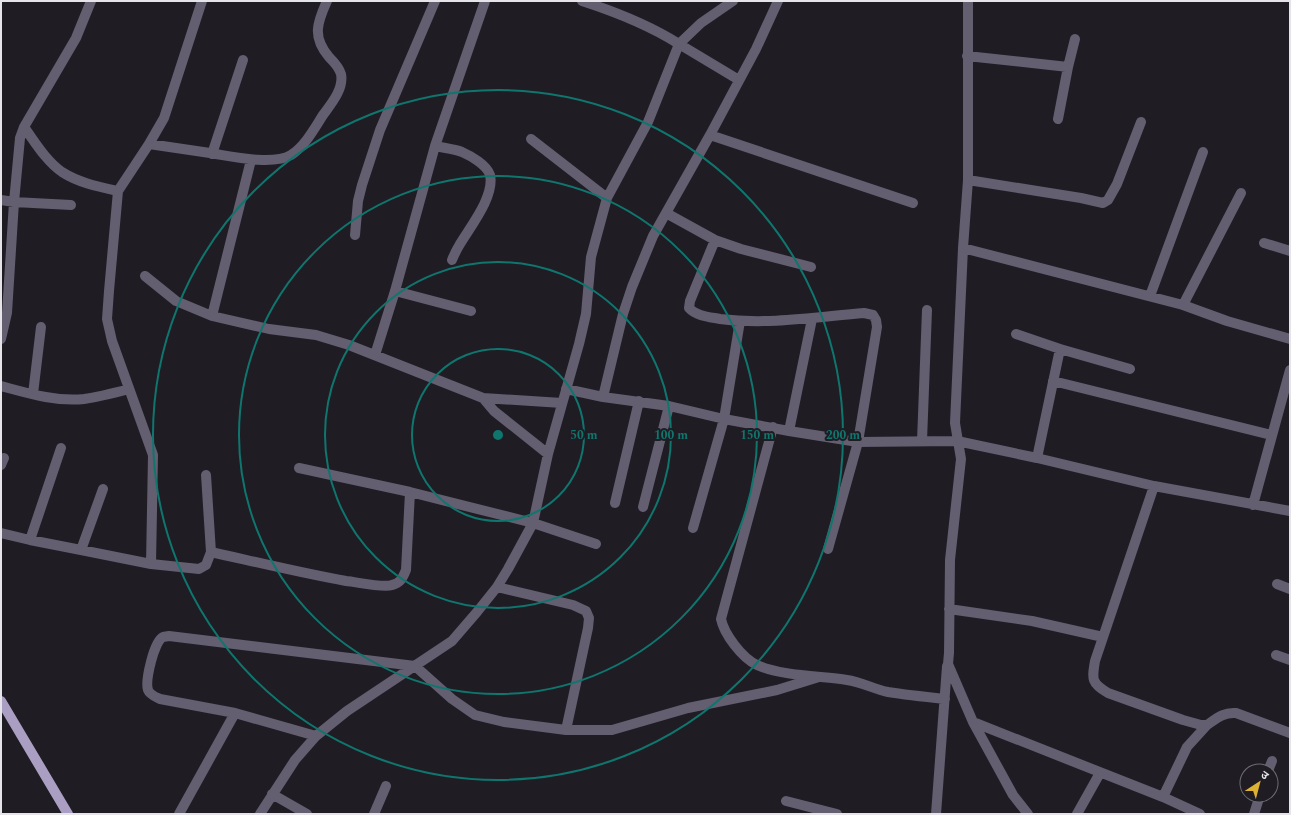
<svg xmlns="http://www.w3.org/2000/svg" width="1291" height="815" font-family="Spectral,'Noto Sans Devanagari',serif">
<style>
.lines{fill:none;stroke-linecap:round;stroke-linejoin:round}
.minor{stroke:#635e70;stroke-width:10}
.major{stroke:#aa9fc3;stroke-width:10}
.ring{fill:none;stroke:#0f766e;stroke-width:2}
.centre{fill:#0f766e;stroke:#1f1c24;stroke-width:2}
.ring-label{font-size:12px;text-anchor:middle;font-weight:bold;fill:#0f766e;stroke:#1f1c24;stroke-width:4;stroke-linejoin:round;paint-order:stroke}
</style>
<rect width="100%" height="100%" fill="#1f1c24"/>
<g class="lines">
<path class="minor" d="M733,1L701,23L679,44L739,80
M968,1V180L963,248L955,423L961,459L950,560L949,653L948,664L973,722L1013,795L1028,814
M967,56L1068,67
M1058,119L1068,67L1075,39
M24,127C35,142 46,161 62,172C79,183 100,187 118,191
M710,135L913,203
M531,139L607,198
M149,144C169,147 189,150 210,153C230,156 272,166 291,155C305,146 314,129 323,115C331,104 344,89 341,74C339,67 334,62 329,57C312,37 317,23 327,1
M435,146C444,148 454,149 462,152C471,156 487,165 490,175C495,196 470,227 460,244C457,249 454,255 452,260
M212,154L243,60
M968,180L1081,198L1103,203L1108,200L1117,184L1141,122
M1,200L14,202L71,205
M666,213L715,240L741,249L811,267
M355,235L358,201L362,185L380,130L435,1
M715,240L690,301L689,308C696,316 710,317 720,319C769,325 816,317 864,313L873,315L876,320L877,327L858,442L828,549
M1264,243L1290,251
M963,248L1183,305L1227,321L1290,339
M145,276L176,301L212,316L269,329L316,335L349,345L483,398L562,403
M395,291L471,311
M1150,296L1203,152
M1183,305L1241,193
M212,316L251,160
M1016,334L1060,349L1130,369
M1,339L7,313L14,202L20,138L24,127L76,38L91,1
M375,355L395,291L435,146L485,1
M1053,381L1271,435
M1,386C27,393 56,402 84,399C99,397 114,393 129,389
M566,389L603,397L669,406L724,419L789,431L858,442L957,441L1037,458L1154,486L1290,511
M33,394L41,327
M603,397L623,314L632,287L653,236L710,135L756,49L778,1
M483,398L494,411L548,454
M773,427L721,619C724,634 742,658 757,665C781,676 821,676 847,680C861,682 874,689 888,692C907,695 926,697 945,699
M789,431L812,319
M922,441L927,310
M1037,458L1060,349
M1,465L4,458
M299,468L410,492L533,523L596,544
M103,489L81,550L151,564L199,569L206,565L211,552L206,475
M615,503L639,401
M1253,505L1290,370
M643,507L669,406
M693,528L724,419L740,321
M1,533L30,540L61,448
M30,540L81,550
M211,552C256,562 301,573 346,581C357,582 383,588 392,585C401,583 403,577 406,570L410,492
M151,564L153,455L112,341L107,319L109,291L118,191L149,144L164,118L202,1
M1277,584L1290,589
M497,587L573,605L586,611L589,618L588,628L566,730
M949,609L1032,621L1103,637
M1276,655L1290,660
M973,722L1163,797L1187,747L1207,725H1201L1183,720L1108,693C1091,683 1092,679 1095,661L1154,486
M1207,725C1217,718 1224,712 1236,713L1290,733
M316,736L235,713L160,699C156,697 150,695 148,690C145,681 154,641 163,637C163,637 169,636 169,636L415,666L452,699L475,715L504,722L566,730H612L688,708L777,690L819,677
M1268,771L1272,761
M272,794L307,814
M1163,797L1200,814
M786,801L837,814
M179,814L235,713
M260,814L295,760L316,736L347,711L452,641L477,612L497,587L508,569L533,523L548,454L579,344L586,314L591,257L607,198L648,122L679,44C649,25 616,12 582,1
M374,814L386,786
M936,814L947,666
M1077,814L1100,773
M1254,814L1260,795"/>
<path class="major" d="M1,701L68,814"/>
</g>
<g class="ring">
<circle cx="498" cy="435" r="86"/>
<circle cx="498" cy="435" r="173"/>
<circle cx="498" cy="435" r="259"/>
<circle cx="498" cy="435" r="345"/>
</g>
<circle cx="498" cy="435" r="6" class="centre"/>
<g class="ring-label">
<text x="584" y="439">50 m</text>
<text x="671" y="439">100 m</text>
<text x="757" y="439">150 m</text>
<text x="843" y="439">200 m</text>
</g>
<rect width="1291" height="815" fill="none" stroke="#e5e4e9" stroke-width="4"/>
<g transform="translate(1259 783) rotate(36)"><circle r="19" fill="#1f1c24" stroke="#6e6c73"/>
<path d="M0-3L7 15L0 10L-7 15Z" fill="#ddb133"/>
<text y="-6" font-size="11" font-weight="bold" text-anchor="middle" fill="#e5e4e9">उ</text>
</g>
</svg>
